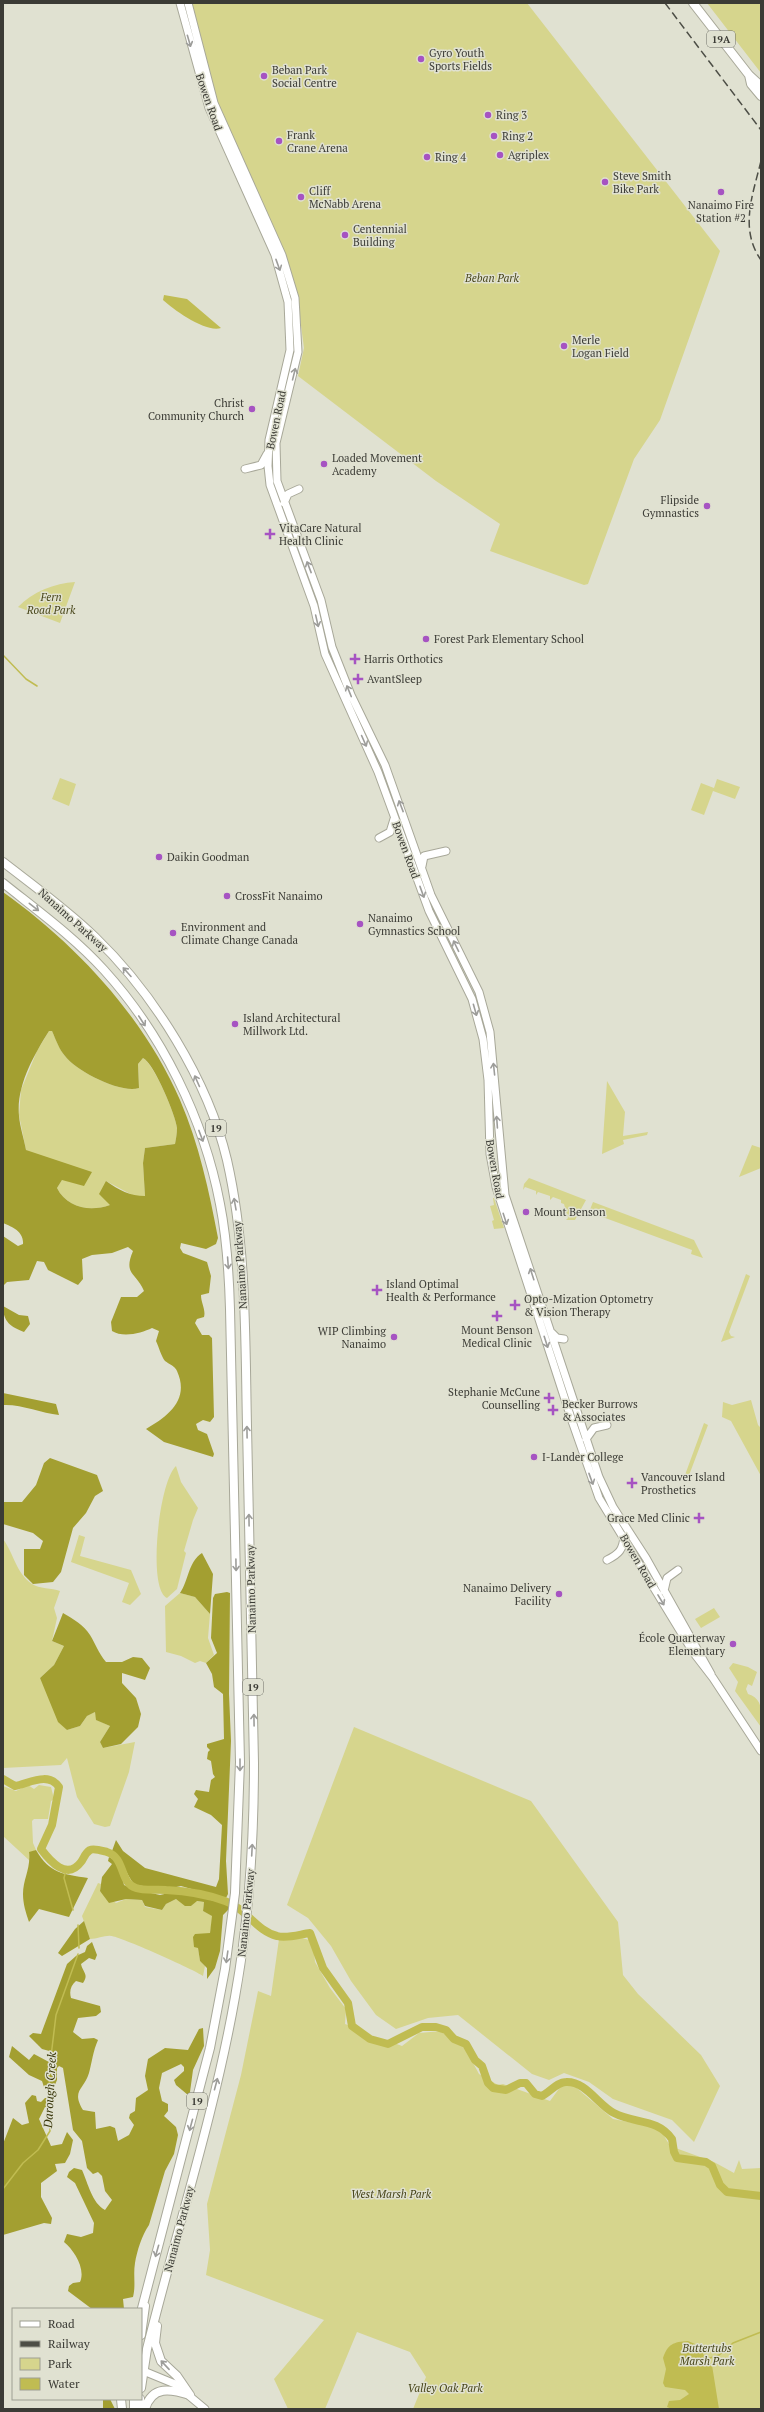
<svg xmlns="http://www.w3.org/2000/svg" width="764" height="2412" font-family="'PT Serif',serif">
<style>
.green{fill:#d6d58d}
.forest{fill:#a39f31;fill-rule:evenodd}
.water{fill:#c0bc52}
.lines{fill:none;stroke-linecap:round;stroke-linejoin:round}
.stream{stroke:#c0bc52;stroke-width:1.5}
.river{stroke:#c0bc52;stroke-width:8}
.secondary-casing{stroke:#a8a899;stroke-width:9}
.primary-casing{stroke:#a8a899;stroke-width:10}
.trunk-casing{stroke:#a8a899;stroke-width:10}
.secondary{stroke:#fff;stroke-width:7}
.primary{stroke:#fff;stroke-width:8}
.trunk{stroke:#fff;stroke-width:8}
.rail{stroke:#4d4e46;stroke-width:1.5;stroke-dasharray:8 4;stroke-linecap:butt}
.oneway{stroke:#9d9d9a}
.poi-dot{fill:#a653c2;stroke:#e0e1d1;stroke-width:1.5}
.labels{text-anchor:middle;stroke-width:3;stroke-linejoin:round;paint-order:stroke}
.shield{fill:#e0e1d1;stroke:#6c6d64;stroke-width:1}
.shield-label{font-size:10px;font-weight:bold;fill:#3b3b35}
.poi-label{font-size:11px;fill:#3b3b35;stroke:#e0e1d1;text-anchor:start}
.street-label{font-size:11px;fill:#3b3b35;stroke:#e0e1d1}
.park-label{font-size:11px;font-style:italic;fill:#48461a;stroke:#e0e1d1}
.water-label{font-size:12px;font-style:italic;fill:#3a380b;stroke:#e0e1d1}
</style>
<rect width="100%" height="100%" fill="#e0e1d1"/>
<path class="green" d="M192,3H527L720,251L660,420L634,459L588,584L584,585L490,551L500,524L436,481L298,376L304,348L298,303L284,251L220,113Z
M707,3H761V73Z
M75,582L60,623L18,607C32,592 55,583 75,582Z
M60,778L76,784L69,806L52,799Z
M717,779L740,787L735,799L713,791L704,815L691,810L701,783L714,788Z
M49,1031H52C56,1039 59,1049 65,1056C76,1071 121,1094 139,1088L138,1064L143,1058C154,1064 176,1116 177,1128C177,1133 176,1139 175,1144L145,1148L143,1163L145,1196H134L106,1181L110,1205C90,1212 67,1208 57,1188L62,1180L26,1150L19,1115L21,1090L37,1051Z
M607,1081L625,1112L623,1136L648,1132L647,1135L623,1140L624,1144L602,1154Z
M752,1145L761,1148V1168L739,1177Z
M529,1178L586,1200L575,1220H566L568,1218L564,1204L561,1203V1200L553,1197L550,1200V1196L538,1192L536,1195V1191L525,1187L523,1190L524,1184Z
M493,1198H494L504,1228L494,1229L492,1221L494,1220L490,1206L494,1205Z
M593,1202L694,1240L703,1258L691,1254L692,1250L589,1212Z
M746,1274L750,1276L729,1332L731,1336L735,1337L721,1342Z
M751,1400L758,1425L761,1428V1476L731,1421L722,1417L723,1402L732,1405Z
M704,1423L708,1425L688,1478L685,1475Z
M176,1466L181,1482L198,1508L193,1520L184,1551L186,1553L177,1589L167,1598C147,1589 159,1481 176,1466Z
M79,1535L85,1537L80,1556L131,1570L141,1594L130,1605L122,1602L129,1583L71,1562Z
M3,1539C14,1554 16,1573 32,1584C39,1589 52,1588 60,1591L54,1608L57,1618L52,1641L64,1646L54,1665L40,1678L67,1730L80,1726L87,1716L95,1712L97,1720L110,1726L100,1742L103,1748L135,1742L129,1772L110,1826L105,1827L94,1824L77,1797L67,1758L61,1765L3,1768Z
M180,1593L195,1597L210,1614L208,1638L214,1655L206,1663L200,1661L195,1663L181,1656L166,1652L165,1606Z
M714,1608L720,1617L701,1628L695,1619Z
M733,1663L748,1667L757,1672L752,1686L748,1684L746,1689L748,1694C764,1699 761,1713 761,1727L735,1691L738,1682L729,1668Z
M354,1727L531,1801L618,1922L623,1975L638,1994L701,2055L720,2086L694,2142L672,2120L613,2099L589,2082L564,2073L549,2080L532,2074L458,2015L428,2018L396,2029L376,2015L351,1981L331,1946L308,1918L287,1905Z
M28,1785L34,1789L39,1785L51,1787L54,1799L51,1801L48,1819H34L32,1821L33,1843L36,1850L29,1853L30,1861L3,1836V1786L16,1791Z
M98,1883L101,1884L100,1891L116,1903L126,1899L142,1900L145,1907L162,1910L166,1904L176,1899L191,1906L196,1901L204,1902L203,1911L213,1916L210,1933L198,1948L200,1961L205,1966L203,1976C195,1970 119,1936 111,1936C106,1935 97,1939 90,1939L82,1916Z
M279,1939L302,1938L313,1941L315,1962L330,1988L346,2009L345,2024L362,2030L378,2042L389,2041L402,2046L419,2033L442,2031L465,2048L479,2074L498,2085L503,2084L550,2101L561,2086L572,2084L613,2119L654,2127L663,2134L670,2146L714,2162L734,2173L739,2160L742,2169L761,2168V2409H413L426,2377L410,2352L357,2332L325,2409H288L274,2379L324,2320L206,2275L210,2250L207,2204L241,2075L258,1991L271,1996Z"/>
<path class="forest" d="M3,892C76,944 144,1017 180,1100C199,1144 209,1191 218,1238L216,1244L206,1249L181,1243L180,1248L183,1253L207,1262L211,1276L209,1293L201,1295C201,1303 206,1310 204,1317L197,1319L195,1323L202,1335H209L212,1338L214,1417L210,1422L203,1420L196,1424L198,1430L207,1434L214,1454L213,1457L164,1442L146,1429C168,1416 190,1400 177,1371C175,1366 169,1364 165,1361C161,1356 159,1347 156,1341L159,1331L152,1328C142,1333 123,1338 112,1331L111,1322L121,1297H137L144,1291C136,1272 123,1275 133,1251L128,1247L112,1253L92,1255L82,1259L83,1279L78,1285L48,1270L44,1262L37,1261L29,1280L7,1282L3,1286V1236L18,1246L23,1244C24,1232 13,1227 3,1223ZM49,1031H52C56,1040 59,1049 65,1056C76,1071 121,1094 139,1088L138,1064L143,1058C154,1063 176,1116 177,1128C177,1133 176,1139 175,1144L145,1148L143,1163L145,1196C130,1196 119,1190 106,1181L99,1194L110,1205C90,1212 67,1208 57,1188L62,1180L84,1186L92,1172L26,1150C24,1139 20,1127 19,1116C16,1086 34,1055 49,1031Z
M3,1306L19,1315L28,1316L30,1324L24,1332C11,1327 3,1322 3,1306Z
M3,1393L56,1404L59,1415C41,1413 21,1404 3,1405Z
M50,1458L97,1475L103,1491L95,1496L86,1513L73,1528L61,1572L53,1582L33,1584L24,1575V1549H40L43,1541L33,1533L3,1524V1502H22L36,1485L44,1463Z
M202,1553L213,1574L210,1614L195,1597L180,1593C189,1580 188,1562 202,1553Z
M227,1592L230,1593L229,1694L231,1741L226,1861L228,1894L226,1898L220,1897L181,1886L167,1889L135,1885C125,1874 124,1860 112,1851L116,1840L123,1851L145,1868L216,1887L219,1879L222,1825L211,1815L194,1807L198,1799L194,1794L196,1790L209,1792L211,1780L215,1777L213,1774L211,1761L207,1759L208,1752L210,1750L207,1747V1744L224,1739L223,1694L214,1687L212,1674L206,1663L217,1653L211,1638L213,1598L215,1594Z
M63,1613C73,1619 84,1625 90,1635C96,1645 98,1652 106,1662H122L133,1657L142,1658L150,1668L145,1680L122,1673V1683L136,1698L141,1714L138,1727L121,1744L103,1748L100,1742L110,1726L96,1720L95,1712L87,1716L80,1726L67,1730L58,1722L40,1678L54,1665L64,1646L52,1641Z
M36,1850C50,1874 63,1874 88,1878L69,1917L39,1909L29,1922C26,1913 23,1904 23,1894C23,1879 31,1868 29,1852Z
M109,1857L119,1863L124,1885L133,1889L160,1895L178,1891L229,1905L228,1910L223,1915L220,1951L215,1968L207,1979V1968L200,1961L198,1948L194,1947L193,1937L195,1934L210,1933L212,1916L203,1911L204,1902L197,1901L191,1906H185L176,1899L166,1904L162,1910L145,1906L142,1900L126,1899L109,1903L100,1891L102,1877L112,1864L108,1861Z
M84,1921L90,1939L62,1956L58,1953L75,1929Z
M92,1942L97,1955L95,1960L89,1958L81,1964C83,1973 89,1974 83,1983L76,1981C71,1985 69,1991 71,1998L100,2006L101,2012L96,2016L78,2018L73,2032L82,2039L94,2038L98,2040C93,2051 92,2062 89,2073C84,2090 71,2090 83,2110L95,2112L96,2129L110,2126L115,2128L118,2141L129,2135L134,2125L129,2118L130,2114L135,2111L136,2098L148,2090L145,2076L148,2059L165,2048L188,2050L199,2029L203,2028L204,2046L193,2070L190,2092L188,2095L176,2085L174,2080L184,2071V2067L181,2064L162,2073L159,2088L162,2101L168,2104V2111L164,2116L176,2127L178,2135L174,2154L165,2171L149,2225C142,2235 137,2251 135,2263C133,2275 136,2285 133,2297L123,2299L124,2309H92L68,2291L69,2286L73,2283L80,2282C86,2269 74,2250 64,2242L67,2234L81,2237L93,2233L94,2223L75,2183L67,2177L69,2172L74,2168L82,2170C88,2183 92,2203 105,2210L112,2200L105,2191L102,2176L98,2172L93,2174L87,2168L82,2141L73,2130L63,2068L59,2066L57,2068V2080L54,2087L48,2089L44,2087L42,2081L29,2075L9,2057L12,2046L29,2060L34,2054L49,2062L54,2061L56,2056L53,2052L42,2049L29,2036L33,2033L41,2034L67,1964L76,1956L85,1952L87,1946Z
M32,2095L36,2096L37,2101L41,2102L45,2098H51L54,2103L53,2109L45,2107L39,2119L51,2146L62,2144L67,2132L73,2140L70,2154L65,2163L55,2164L57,2171L41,2183V2197L52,2218L51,2224L44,2223L3,2235V2144L13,2118L22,2125L29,2123L25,2103Z
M103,2399H110L115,2409H103Z"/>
<path class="water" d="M164,295L187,299L221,328C206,333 174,310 163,300Z
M688,2341L695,2344L712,2365L719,2409H672L667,2407L669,2401L680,2400L689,2394L685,2390L665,2387L663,2383L666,2369L663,2358C668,2344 673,2342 688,2341Z"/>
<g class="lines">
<path class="stream" d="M3,655L26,679L37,686
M66,1870L64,1878L73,1910
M78,1925L79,1948
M3,2189L23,2163L38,2150L50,2131L49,2073L56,2015L78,1954
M707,2359L719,2355L733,2343L761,2332"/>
<path class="river" d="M3,1779L15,1786C28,1784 48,1771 59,1787L52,1825L41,1849C50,1861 67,1881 81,1862C84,1858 85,1853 90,1850C94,1848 103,1851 107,1852C126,1858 119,1883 136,1888C145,1891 157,1889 166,1890C187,1891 206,1894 225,1901C246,1908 256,1931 277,1936C287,1939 301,1934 310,1933L323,1968L348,2003L352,2026L370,2039L388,2044L422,2027H436L446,2030L454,2039L466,2044L475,2060L482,2066L488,2083L493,2088L506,2090L520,2083H526L535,2094L542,2096C550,2092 557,2082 566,2082C586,2081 598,2105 614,2113C635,2124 657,2118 672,2139L674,2152L677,2158L706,2162L712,2166L720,2185L727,2192L761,2196"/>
<defs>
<path id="secondary" d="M180,3L209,108L275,255L288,302L290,350L269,440L268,466L270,485L314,606L325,654L378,772L429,911L472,999L483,1039L488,1080L490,1154L496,1187L572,1421L599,1498L693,1652L713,1678L761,1751
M188,3L214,103L282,255L295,298L298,352L276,443L277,481L321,600L332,647L351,695L385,765L431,895L479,992L490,1032L505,1195L599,1477L613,1507L646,1558L711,1674
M245,469L261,465L267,454
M284,503L288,494L299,489
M379,838L390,832L394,819
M422,866L424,856L446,851
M552,1333L557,1338L564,1339
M586,1439L594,1428L607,1425
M607,1560C619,1554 623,1550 624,1536
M664,1591L667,1578L678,1570
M141,2370L175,2384L205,2409"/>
<path id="primary" d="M693,3L749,75L761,86
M749,75L751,84L761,96"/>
<path id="trunk" d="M3,862C34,886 66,909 95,937C154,994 208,1080 227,1160C247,1248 245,1337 247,1426C249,1538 252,1651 254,1763C254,1841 249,1920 235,1997C214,2116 176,2232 147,2349L141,2388
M3,883C38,911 74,937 104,970C162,1034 204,1119 220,1204C227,1239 229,1274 230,1309L240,1762L235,1893L225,1969L210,2048L141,2312
M157,2326L155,2343L161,2361L177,2376L190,2395
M141,2335L145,2306
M121,2399L122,2409
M134,2409V2399
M139,2409L140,2399
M145,2409C152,2385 171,2389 190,2395"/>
</defs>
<use href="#secondary" class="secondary-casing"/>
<use href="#primary" class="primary-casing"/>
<use href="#trunk" class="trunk-casing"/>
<use href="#secondary" class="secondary"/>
<use href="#primary" class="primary"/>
<use href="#trunk" class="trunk"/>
<path class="rail" d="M665,3L761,130
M761,161C753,194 739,229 761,260"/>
</g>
<defs><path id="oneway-shaft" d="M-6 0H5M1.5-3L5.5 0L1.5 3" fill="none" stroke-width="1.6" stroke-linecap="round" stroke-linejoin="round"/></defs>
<g class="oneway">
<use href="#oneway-shaft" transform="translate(189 41) rotate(74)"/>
<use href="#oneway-shaft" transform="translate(278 265) rotate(70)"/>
<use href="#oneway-shaft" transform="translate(294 374) rotate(-76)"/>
<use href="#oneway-shaft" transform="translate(309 567) rotate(-111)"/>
<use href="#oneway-shaft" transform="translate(317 621) rotate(77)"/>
<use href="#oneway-shaft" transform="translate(349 691) rotate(-112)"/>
<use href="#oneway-shaft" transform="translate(364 741) rotate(66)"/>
<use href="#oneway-shaft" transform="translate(401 806) rotate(-111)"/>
<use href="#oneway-shaft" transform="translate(422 892) rotate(70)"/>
<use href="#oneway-shaft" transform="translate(34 907) rotate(38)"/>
<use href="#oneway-shaft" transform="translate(456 946) rotate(-116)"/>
<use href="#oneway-shaft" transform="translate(127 972) rotate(-132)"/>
<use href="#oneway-shaft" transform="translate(475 1010) rotate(74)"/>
<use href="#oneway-shaft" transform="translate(142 1021) rotate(57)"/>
<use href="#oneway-shaft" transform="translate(494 1069) rotate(-96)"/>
<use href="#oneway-shaft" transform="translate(197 1081) rotate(-114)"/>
<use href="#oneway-shaft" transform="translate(497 1122) rotate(-94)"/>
<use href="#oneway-shaft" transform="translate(201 1136) rotate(69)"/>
<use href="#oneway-shaft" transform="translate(235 1204) rotate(-100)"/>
<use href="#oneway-shaft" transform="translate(505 1219) rotate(72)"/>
<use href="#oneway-shaft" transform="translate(228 1263) rotate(86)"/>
<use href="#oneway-shaft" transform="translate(532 1274) rotate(-108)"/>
<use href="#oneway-shaft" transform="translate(546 1342) rotate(72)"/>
<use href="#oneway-shaft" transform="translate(247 1432) rotate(-91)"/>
<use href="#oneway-shaft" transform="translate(591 1479) rotate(70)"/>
<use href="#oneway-shaft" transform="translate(249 1520) rotate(-91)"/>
<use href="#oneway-shaft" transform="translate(236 1565) rotate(89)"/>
<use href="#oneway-shaft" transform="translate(661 1600) rotate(59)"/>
<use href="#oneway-shaft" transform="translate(254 1720) rotate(-91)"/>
<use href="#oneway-shaft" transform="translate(240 1765) rotate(90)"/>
<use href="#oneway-shaft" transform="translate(252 1850) rotate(-87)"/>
<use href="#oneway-shaft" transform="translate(227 1957) rotate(98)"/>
<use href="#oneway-shaft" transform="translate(216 2084) rotate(-75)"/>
<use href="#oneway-shaft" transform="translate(191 2125) rotate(105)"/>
<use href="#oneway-shaft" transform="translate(157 2251) rotate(106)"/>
<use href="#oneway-shaft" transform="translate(165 2365) rotate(-133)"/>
</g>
<g class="poi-dot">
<circle cx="421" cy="59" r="4"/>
<circle cx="264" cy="76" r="4"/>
<circle cx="488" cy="115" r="4"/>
<circle cx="494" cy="136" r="4"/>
<circle cx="279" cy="141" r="4"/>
<circle cx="500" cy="155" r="4"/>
<circle cx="427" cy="157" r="4"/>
<circle cx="605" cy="182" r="4"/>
<circle cx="721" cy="192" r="4"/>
<circle cx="301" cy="197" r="4"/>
<circle cx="345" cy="235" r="4"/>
<circle cx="564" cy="346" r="4"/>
<circle cx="252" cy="409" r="4"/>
<circle cx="324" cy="464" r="4"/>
<circle cx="707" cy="506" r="4"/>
<path d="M268 528h4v4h4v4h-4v4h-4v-4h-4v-4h4z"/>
<circle cx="426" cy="639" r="4"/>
<path d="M353 653h4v4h4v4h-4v4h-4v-4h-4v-4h4z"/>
<path d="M356 673h4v4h4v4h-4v4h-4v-4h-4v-4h4z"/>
<circle cx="159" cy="857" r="4"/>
<circle cx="227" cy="896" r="4"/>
<circle cx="360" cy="924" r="4"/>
<circle cx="173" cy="933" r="4"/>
<circle cx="235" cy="1024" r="4"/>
<circle cx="526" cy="1212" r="4"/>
<path d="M375 1284h4v4h4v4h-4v4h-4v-4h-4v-4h4z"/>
<path d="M513 1299h4v4h4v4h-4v4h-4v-4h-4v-4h4z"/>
<path d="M495 1310h4v4h4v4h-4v4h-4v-4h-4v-4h4z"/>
<circle cx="394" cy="1337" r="4"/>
<path d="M547 1392h4v4h4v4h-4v4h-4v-4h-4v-4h4z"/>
<path d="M551 1404h4v4h4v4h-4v4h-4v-4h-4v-4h4z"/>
<circle cx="534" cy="1457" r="4"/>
<path d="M630 1477h4v4h4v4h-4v4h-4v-4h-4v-4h4z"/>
<path d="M697 1512h4v4h4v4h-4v4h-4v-4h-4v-4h4z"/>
<circle cx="559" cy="1594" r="4"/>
<circle cx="733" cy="1644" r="4"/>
</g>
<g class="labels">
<g class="shield">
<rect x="707" y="31" width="28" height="16" rx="3"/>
<rect x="206" y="1120" width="20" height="16" rx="3"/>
<rect x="243" y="1679" width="20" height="16" rx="3"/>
<rect x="187" y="2093" width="20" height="16" rx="3"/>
</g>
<g class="shield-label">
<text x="721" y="43">19A</text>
<text x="216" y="1132">19</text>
<text x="253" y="1691">19</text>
<text x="197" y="2105">19</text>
</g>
<g class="poi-label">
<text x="429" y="57">Gyro Youth<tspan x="429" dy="13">Sports Fields</tspan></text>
<text x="272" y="74">Beban Park<tspan x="272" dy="13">Social Centre</tspan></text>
<text x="496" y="119">Ring 3</text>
<text x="287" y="139">Frank<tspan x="287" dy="13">Crane Arena</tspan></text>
<text x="502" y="140">Ring 2</text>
<text x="508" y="159">Agriplex</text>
<text x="435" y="161">Ring 4</text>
<text x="613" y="180">Steve Smith<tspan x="613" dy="13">Bike Park</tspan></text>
<text x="309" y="195">Cliff<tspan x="309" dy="13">McNabb Arena</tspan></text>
<text x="721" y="209" text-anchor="middle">Nanaimo Fire<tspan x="721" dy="13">Station #2</tspan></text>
<text x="353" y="233">Centennial<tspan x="353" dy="13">Building</tspan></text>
<text x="572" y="344">Merle<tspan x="572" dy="13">Logan Field</tspan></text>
<text x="244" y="407" text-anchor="end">Christ<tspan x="244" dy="13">Community Church</tspan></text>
<text x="332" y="462">Loaded Movement<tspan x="332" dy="13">Academy</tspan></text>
<text x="699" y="504" text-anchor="end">Flipside<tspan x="699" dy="13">Gymnastics</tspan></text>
<text x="279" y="532">VitaCare Natural<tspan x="279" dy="13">Health Clinic</tspan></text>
<text x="434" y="643">Forest Park Elementary School</text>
<text x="364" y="663">Harris Orthotics</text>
<text x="367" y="683">AvantSleep</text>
<text x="167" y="861">Daikin Goodman</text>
<text x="235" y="900">CrossFit Nanaimo</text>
<text x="368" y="922">Nanaimo<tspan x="368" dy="13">Gymnastics School</tspan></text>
<text x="181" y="931">Environment and<tspan x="181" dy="13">Climate Change Canada</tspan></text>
<text x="243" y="1022">Island Architectural<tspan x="243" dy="13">Millwork Ltd.</tspan></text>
<text x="534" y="1216">Mount Benson</text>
<text x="386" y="1288">Island Optimal<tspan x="386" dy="13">Health &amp; Performance</tspan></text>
<text x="524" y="1303">Opto-Mization Optometry<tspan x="524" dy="13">&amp; Vision Therapy</tspan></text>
<text x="497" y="1334" text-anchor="middle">Mount Benson<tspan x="497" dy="13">Medical Clinic</tspan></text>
<text x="386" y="1335" text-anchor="end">WIP Climbing<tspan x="386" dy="13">Nanaimo</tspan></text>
<text x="540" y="1396" text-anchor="end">Stephanie McCune<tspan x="540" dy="13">Counselling</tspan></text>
<text x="562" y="1408">Becker Burrows<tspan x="562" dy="13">&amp; Associates</tspan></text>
<text x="542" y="1461">I-Lander College</text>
<text x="641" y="1481">Vancouver Island<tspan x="641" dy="13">Prosthetics</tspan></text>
<text x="690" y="1522" text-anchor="end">Grace Med Clinic</text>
<text x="551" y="1592" text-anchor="end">Nanaimo Delivery<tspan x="551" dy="13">Facility</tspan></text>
<text x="725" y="1642" text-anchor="end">École Quarterway<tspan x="725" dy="13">Elementary</tspan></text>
</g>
<g class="street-label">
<text transform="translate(209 102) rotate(71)" y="4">Bowen Road</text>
<text transform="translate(276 420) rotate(-78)" y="4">Bowen Road</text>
<text transform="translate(406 850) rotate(70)" y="4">Bowen Road</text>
<text transform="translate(73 920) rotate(42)" y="4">Nanaimo Parkway</text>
<text transform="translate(495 1169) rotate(80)" y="4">Bowen Road</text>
<text transform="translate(240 1265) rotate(-94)" y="4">Nanaimo Parkway</text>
<text transform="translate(638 1561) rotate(60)" y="4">Bowen Road</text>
<text transform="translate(251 1589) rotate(-91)" y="4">Nanaimo Parkway</text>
<text transform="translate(246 1913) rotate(-84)" y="4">Nanaimo Parkway</text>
<text transform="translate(179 2229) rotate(-75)" y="4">Nanaimo Parkway</text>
</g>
<g class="park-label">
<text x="492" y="282">Beban Park</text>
<text x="51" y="601">Fern<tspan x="51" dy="13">Road Park</tspan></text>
<text x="391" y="2198">West Marsh Park</text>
<text x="707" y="2352">Buttertubs<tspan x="707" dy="13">Marsh Park</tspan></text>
<text x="445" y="2392">Valley Oak Park</text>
</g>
<g class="water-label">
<text transform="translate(50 2090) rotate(-87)" y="4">Darough Creek</text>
</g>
</g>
<rect width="764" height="2412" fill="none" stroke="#3b3b35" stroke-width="8"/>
<rect x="12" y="2308" width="130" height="92" fill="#e0e1d1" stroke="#9e9f93"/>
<rect x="20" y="2321" width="20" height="6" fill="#ffffff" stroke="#9e9f93"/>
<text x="48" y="2328" font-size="12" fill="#3b3b35">Road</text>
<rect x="20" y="2341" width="20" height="6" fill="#4d4e46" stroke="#9e9f93"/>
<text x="48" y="2348" font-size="12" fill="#3b3b35">Railway</text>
<rect x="20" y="2358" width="20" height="12" fill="#d6d58d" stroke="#9e9f93"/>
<text x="48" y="2368" font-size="12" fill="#3b3b35">Park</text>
<rect x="20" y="2378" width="20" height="12" fill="#c0bc52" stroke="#9e9f93"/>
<text x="48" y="2388" font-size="12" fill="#3b3b35">Water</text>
</svg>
